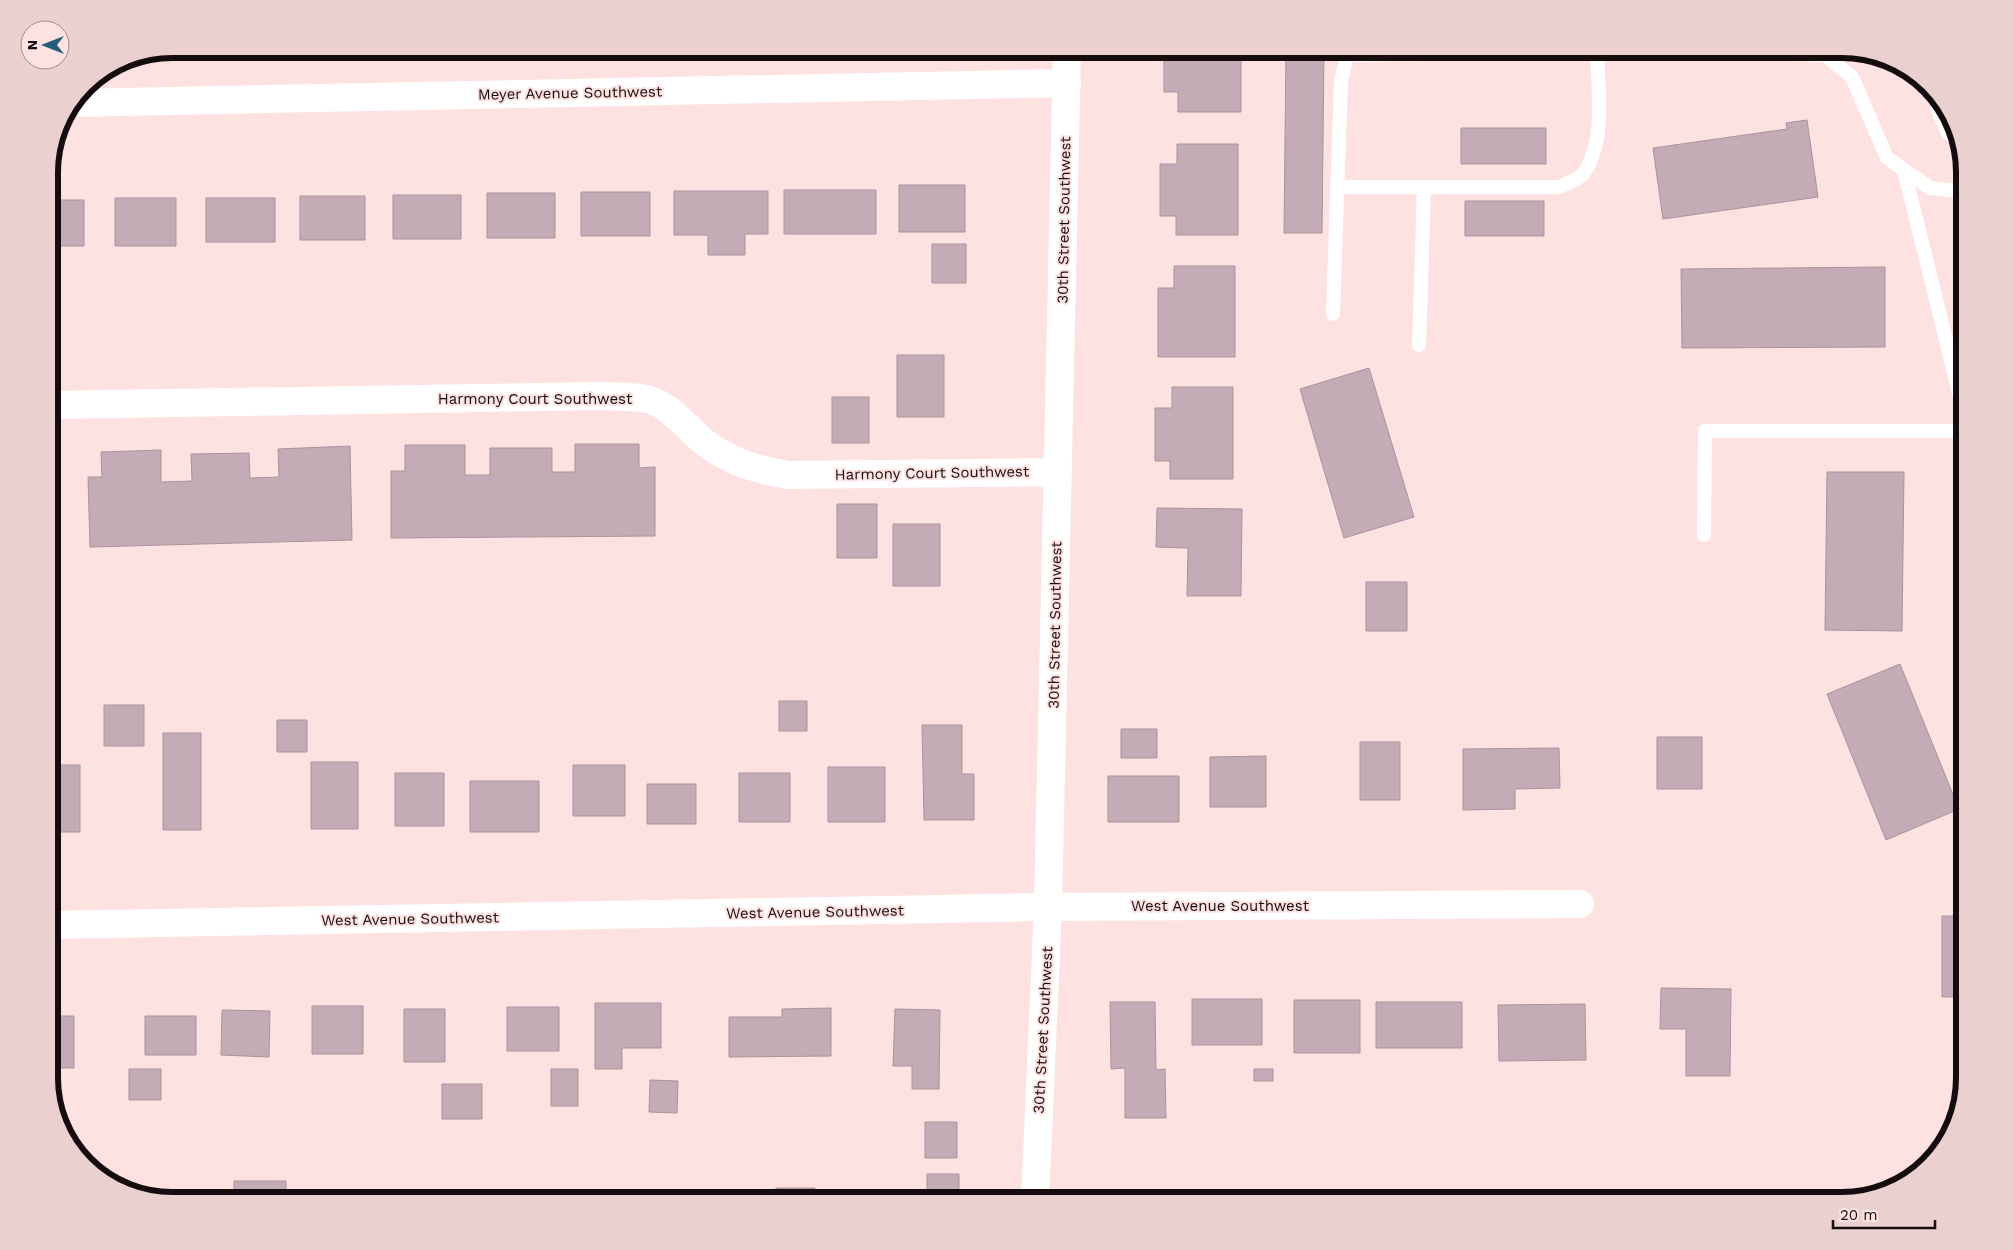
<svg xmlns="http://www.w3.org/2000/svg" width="2013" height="1250" font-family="'Work Sans',sans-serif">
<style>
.building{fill:#c3acb6;stroke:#a9939c}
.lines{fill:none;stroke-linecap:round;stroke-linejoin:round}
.service{stroke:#fff;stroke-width:14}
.minor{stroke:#fff;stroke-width:28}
.tertiary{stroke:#fff;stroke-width:28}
.labels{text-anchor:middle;stroke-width:4;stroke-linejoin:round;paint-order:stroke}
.street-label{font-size:15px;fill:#150d0d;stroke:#fde2e1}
.rim{fill:none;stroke:#150d0d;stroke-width:6}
</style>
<rect width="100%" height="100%" fill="#fde2e1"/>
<path class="building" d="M1164,49H1241V112H1178V92H1164Z
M1286,49H1324L1322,233H1284Z
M1807,120L1818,197L1663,219L1653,148L1787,129L1786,123Z
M1461,128H1546V164H1461Z
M1177,144H1238V235H1176V216H1160V164H1177Z
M899,185H965V232H899Z
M784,190H876V234H784Z
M674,191H768V234H745V255H708V235H674Z
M581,192H650V236H581Z
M487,193H555V238H487Z
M393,195H461V239H393Z
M300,196H365V240H300Z
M115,198H176V246H115Z
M206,198H275V242H206Z
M49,200H84V246H49Z
M1465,201H1544V236H1465Z
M932,244H966V283H932Z
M1174,266H1235V357H1158V288H1174Z
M1885,267V347L1682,348L1681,269Z
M897,355H944V417H897Z
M1369,368L1414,517L1344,538L1300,389Z
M1172,387H1233V479H1170V461H1155V408H1172Z
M832,397H869V443H832Z
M575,444H639V468L655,467V536L391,538V471H405V445H465V475H490V448H552V472H575Z
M350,446L352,540L90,547L88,477H102L101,452L161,450V482L192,481L191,454L249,453L250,478L279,477L278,449Z
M1827,472H1904L1902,631L1825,630Z
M49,479H54L55,546H49Z
M837,504H877V558H837Z
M1157,508L1242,509L1241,596H1187L1188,548L1156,547Z
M893,524H940V586H893Z
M1366,582H1407V631H1366Z
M1900,664L1959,809L1886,840L1827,694Z
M779,701H807V731H779Z
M104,705H144V746H104Z
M277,720H307V752H277Z
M922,725H962V774H974V820H924Z
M1121,729H1157V758H1121Z
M163,733H201V830H163Z
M1657,737H1702V789H1657Z
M1360,742H1400V800H1360Z
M1559,748L1560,788L1515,789V809L1463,810V749Z
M1266,756V807H1210V757Z
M311,762H358V829H311Z
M49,765H80V832H49Z
M573,765H625V816H573Z
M828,767H885V822H828Z
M395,773H444V826H395Z
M739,773H790V822H739Z
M1108,776H1179V822H1108Z
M470,781H539V832H470Z
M647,784H696V824H647Z
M1942,916H1964V997H1942Z
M1661,988L1731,989L1730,1076H1686V1029H1660Z
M1192,999H1262V1045H1192Z
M1294,1000H1360V1053H1294Z
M1110,1002H1155L1156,1070L1165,1069L1166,1118H1125V1068L1111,1069Z
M1376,1002H1462V1048H1376Z
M595,1003H661V1048H622V1069H595Z
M1585,1004L1586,1060L1499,1061L1498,1005Z
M312,1006H363V1054H312Z
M507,1007H559V1051H507Z
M831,1008V1056L729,1057V1017H782V1009Z
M404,1009H445V1062H404Z
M895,1009L940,1010L939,1089H912V1066H893Z
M222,1010L270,1011L269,1057L221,1055Z
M49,1016H74V1068H50Z
M145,1016H196V1055H145Z
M129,1069H161V1100H129Z
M551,1069H578V1106H551Z
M1254,1069H1273V1081H1254Z
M650,1080L678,1081L677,1113L649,1112Z
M442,1084H482V1119H442Z
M925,1122H957V1158H925Z
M927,1174H959V1201H927Z
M234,1181H286V1201H234Z
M776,1188H815V1201H776Z"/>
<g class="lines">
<path class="service" d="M1904,170L1964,413
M1338,187H1559C1565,184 1578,180 1583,174C1606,143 1598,89 1597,52
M1333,314L1341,81L1347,55L1666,51L1825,55L1852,77L1887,158L1930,188L1964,192
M1419,345L1424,187
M1704,535L1705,431H1964"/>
<path class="minor" d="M72,103L1067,83
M49,405L601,396C616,397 632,396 647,399C671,405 686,428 704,442C732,463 755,469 788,475L1058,472
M49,925L1048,907L1580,904
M1035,1201L1048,907L1067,49"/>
<path class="tertiary" d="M1944,106L1953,128"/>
</g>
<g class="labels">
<g class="street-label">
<text transform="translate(570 93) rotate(-1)" y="5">Meyer Avenue Southwest</text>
<text transform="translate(1064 220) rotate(-89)" y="5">30th Street Southwest</text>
<text x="535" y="404">Harmony Court Southwest</text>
<text transform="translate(932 473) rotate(-1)" y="5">Harmony Court Southwest</text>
<text transform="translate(1055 625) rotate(-89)" y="5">30th Street Southwest</text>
<text x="1220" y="911">West Avenue Southwest</text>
<text transform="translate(815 912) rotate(-1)" y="5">West Avenue Southwest</text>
<text transform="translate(410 919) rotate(-1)" y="5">West Avenue Southwest</text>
<text transform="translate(1043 1030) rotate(-87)" y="5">30th Street Southwest</text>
</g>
</g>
<path d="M0 0H2013V1250H0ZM172 58H1842A114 114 0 0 1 1956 172V1078A114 114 0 0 1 1842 1192H172A114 114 0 0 1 58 1078V172A114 114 0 0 1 172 58Z" fill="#ead1d0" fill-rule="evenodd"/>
<path class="rim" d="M172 58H1842A114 114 0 0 1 1956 172V1078A114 114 0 0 1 1842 1192H172A114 114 0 0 1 58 1078V172A114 114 0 0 1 172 58Z"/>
<g transform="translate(45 45) rotate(270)"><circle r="24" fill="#fde2e1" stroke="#a08d8c"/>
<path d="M0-4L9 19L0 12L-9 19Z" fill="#265e78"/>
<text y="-8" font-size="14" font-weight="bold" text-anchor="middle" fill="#150d0d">N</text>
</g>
<path d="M1833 1220v8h102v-8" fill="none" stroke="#150d0d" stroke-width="2.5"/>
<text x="1840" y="1220" font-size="15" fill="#150d0d" stroke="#fde2e1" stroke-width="4" paint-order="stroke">20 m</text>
</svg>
